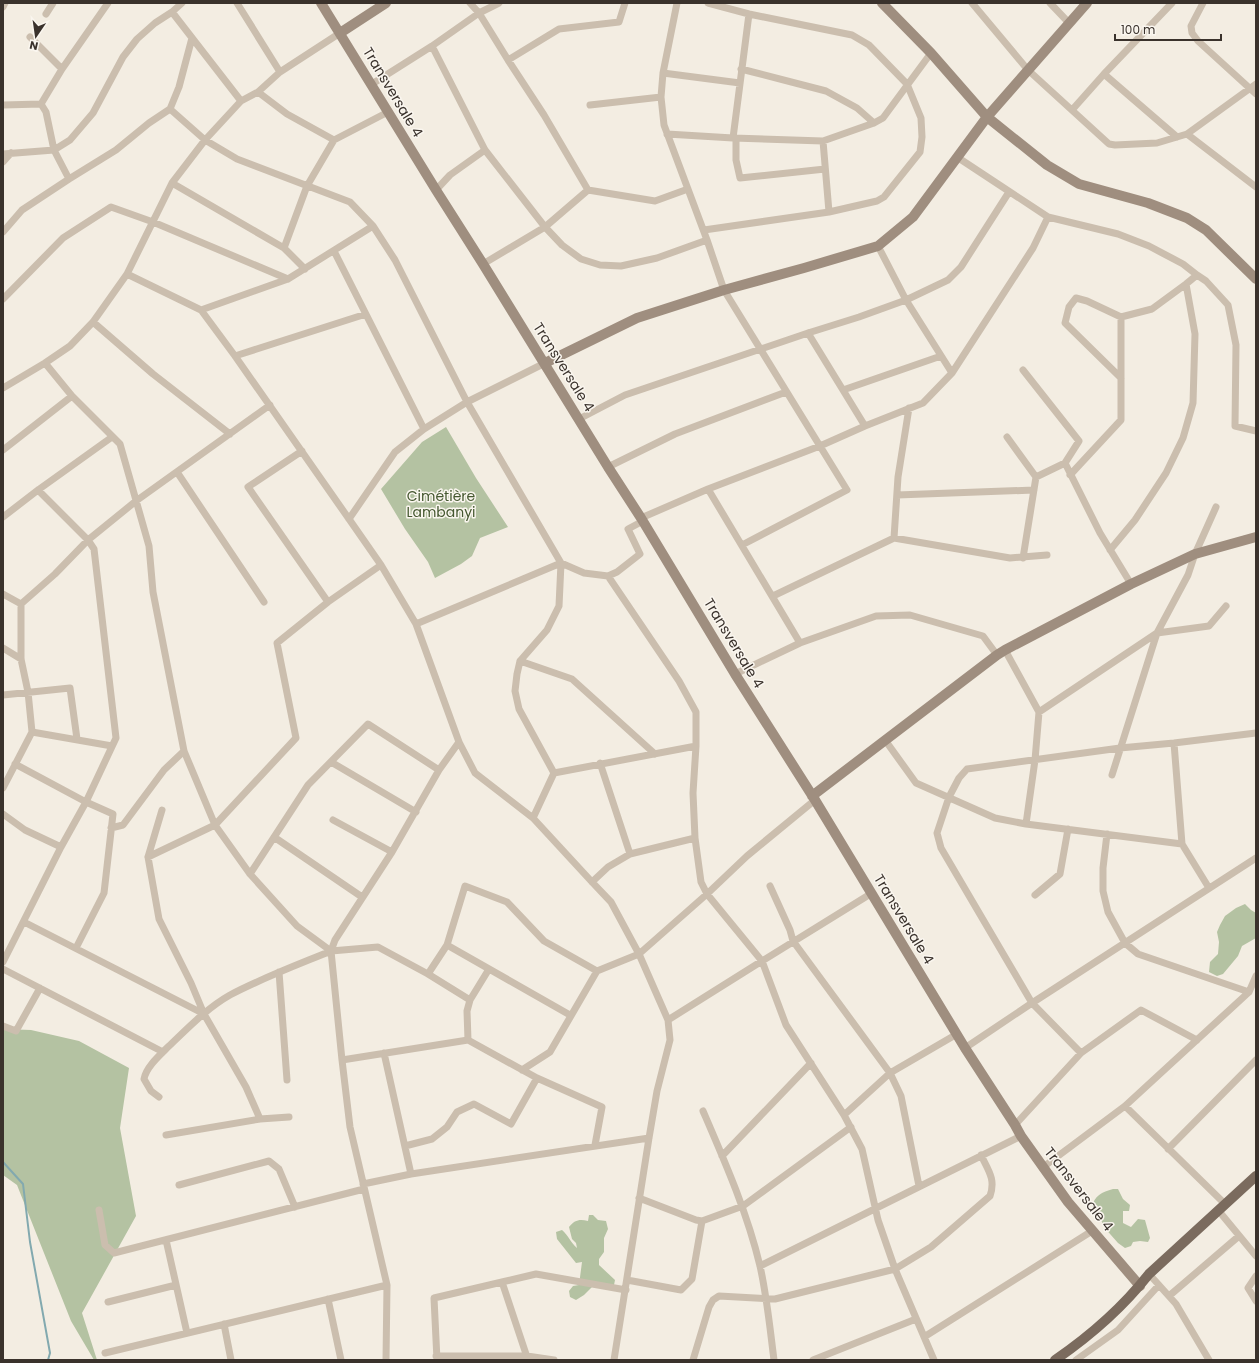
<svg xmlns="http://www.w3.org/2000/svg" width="1259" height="1363" font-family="Poppins,sans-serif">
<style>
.green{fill:#b4c2a2}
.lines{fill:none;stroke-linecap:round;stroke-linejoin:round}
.stream{stroke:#82a9af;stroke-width:2}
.street{stroke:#cbbeae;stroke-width:7}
.secondary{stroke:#9f8e7f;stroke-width:10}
.primary{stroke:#7b6b5e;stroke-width:10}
.labels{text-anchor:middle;stroke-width:3;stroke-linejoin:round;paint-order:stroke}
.street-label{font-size:14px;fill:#3a322c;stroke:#faf6ef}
.park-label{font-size:14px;fill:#455830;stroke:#faf6ef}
</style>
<rect width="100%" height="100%" fill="#f3ede2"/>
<path class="green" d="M446,427L476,478L508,527L480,538L472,556L461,564L435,578L428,562L405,529L381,489L422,442Z
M1245,904L1251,910L1256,913V938L1242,946L1238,956L1223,974L1217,976L1209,972L1210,962L1218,954L1219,942L1217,932L1220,925L1225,916L1236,908Z
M3,1029L31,1030L79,1041L129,1068L120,1128L136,1216L82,1313L97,1360H94L71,1321L17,1185L3,1175Z
M1113,1189H1118L1123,1199L1130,1205L1129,1211H1123V1223L1131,1227L1138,1219L1145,1220L1150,1238L1148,1242L1140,1241L1133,1242L1131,1246L1125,1248L1118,1243L1103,1226L1100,1215L1092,1207C1094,1196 1102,1192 1113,1189Z
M589,1215H593L598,1220L606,1221L608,1229L604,1238V1252L599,1259V1265L615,1280L614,1285L592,1287L584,1295L576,1300L570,1297L569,1291L573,1286L579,1285L582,1262L576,1263L557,1239L556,1232L562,1230C568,1235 571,1243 577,1248L576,1243L572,1239L569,1227C575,1220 579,1219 588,1221Z"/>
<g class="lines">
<path class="stream" d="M3,1162L23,1184L30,1242L50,1353L48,1360"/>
<path class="street" d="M237,3L280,72
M470,3L479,13L508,60L544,115L588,190L655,201L688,189
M677,3L663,73L661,97L664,125L707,240L724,290L847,490L742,545
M972,3L1028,70L1109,144L1115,145L1157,143L1187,134L1256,84
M1050,3L1069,23
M1203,3L1191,26L1192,33L1198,41L1256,94
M3,7L5,3
M172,12L241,101
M46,14L53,3
M30,37L62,69
M432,46L485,150L545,227L562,245L581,259L600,265L621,266L657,258L707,240
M508,60L559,29L619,22L625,3
M741,69L826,91L857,108L874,123
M663,73L740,83
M1104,74L1177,137
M372,84L432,46L479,13L499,3
M258,92L287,114L334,140L307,186L284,248
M41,104L46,112L54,150L69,179
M3,105L41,104L62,69L108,3
M590,105L661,97
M170,109L205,140L237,159L350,202L373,226L395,260L467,402L561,563L584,573L608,576L617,572L640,554L628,529L643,521
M1072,110L1104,74L1172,3
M667,134L733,138L823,141L874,123L883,118L931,53
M1187,134L1256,187
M733,138L749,14
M736,139V160L740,178L825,169
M334,140L388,112
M823,141L829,212
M3,154L54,150L70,140L93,113L123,57L137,39L155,23L172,12L182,3
M957,157L1048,217L1118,234L1149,246L1183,264L1197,275L1186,284L1195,334L1193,403L1183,438L1166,473L1135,520L1110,550
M3,162L11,153
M172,183L284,248L305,269
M436,190L450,175L485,150
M704,230L829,212L877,201L884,197L920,152L922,137L921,118L907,84L869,45L852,35L749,14L708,3
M3,232L22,210L69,179L116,150L149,123L170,109L179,87L192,38
M878,246L906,300L952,373
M334,251L424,429
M483,264L545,227L588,190
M127,274L201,310L235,356L349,519L381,565L416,624L459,742L475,773L533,818L592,882L611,902L639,954L668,1020L670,1040L657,1091L649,1138L614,1360
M1197,275L1206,281L1228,305L1236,345L1235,426L1256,431
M3,299L63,238L111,207L153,222L288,279
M201,310L288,279L373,226
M93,322L153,374L230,434
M808,333L865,426
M235,356L366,314
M45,363L72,396L120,444L149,546L153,592L184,751L215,825L250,874L297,926L331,951L378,947L428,974L470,1000
M1023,370L1079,441L1065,463
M1121,378L1065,323L1069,307L1076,298L1087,301L1121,317L1152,309L1186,284
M3,388L45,363L70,346L93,322L127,274L172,183L205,140L241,101L258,92L280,72L340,33
M843,390L941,356
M579,419L625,395L808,333L859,317L906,300L948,280L961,267L1009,192
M1007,437L1036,477L1023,558
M3,450L72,396
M302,451L248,487L328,602
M608,467L675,434L786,392
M177,472L264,602
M1070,475L1121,420V317
M1036,477L1065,463L1100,533L1131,584
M708,489L800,643
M897,495L1034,490
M3,517L38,490L112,437
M641,518L708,489L820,446L865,426L923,403L952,373L1033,248L1048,217
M349,519L395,452L424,429L467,402L545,363
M894,538L898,477L909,408
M608,576L679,681L696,712V746L693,793L695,838L701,882L707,894L762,961L786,1025L844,1115L862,1149L878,1220L895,1269L934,1360
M3,594L21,604
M773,596L894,538L1010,558L1047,555
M416,624L561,563L559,606L547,630L520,661L517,674L515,691L519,709L554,773
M3,648L21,659
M1005,650L1039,712L1035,760L1026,824
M520,661L572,679L655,754
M735,674L800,643L876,616L910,615L983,636L997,655
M3,695L70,688L77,739
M1039,712L1157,633L1209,626L1226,606
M32,732L112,746
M885,740L916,783L995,818L1026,824L1182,844
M1174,743L1182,844L1209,888
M331,762L416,812
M600,763L630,854
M15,764L86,802L113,814L104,893L76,948
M1112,775L1157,633L1188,575L1195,554L1216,507
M3,788L32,732L28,692L21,659V604L55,574L88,540L136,501L270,405
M162,810L148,857L159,919L191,983L204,1014L246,1087L260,1119
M3,814L25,830L61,847
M533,818L554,773L696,746
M333,820L392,852
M111,828L123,825L164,770L184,751
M1107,834L1103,868V891L1108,912L1125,943L1138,954L1249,992
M274,837L362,897
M148,857L215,825L296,738L277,643L328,602L381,565
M250,874L308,785L368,724L439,770
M592,882L608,867L630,854L695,838
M770,886L790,930L793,941L890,1073L901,1096L919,1186
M1035,895L1060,874L1068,829
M24,922L204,1014
M447,945L570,1015
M331,951L342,1060L350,1127L387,1285L386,1360
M3,962L61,847L86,802L116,738L94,549L88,540L38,490
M3,969L163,1052
M279,972L287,1080
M428,974L447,945L465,886L507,902L544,941L597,971
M668,1020L762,961L872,893
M3,1026L16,1031L40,988
M468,1040L467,1011L470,1000L489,969
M965,1048L1032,1003L1256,858
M384,1053L411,1174
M1081,1053L1032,1003L941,848L937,833L949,797L959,778L967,769L1120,748L1174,743L1256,733
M342,1060L468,1040L537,1078L602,1107L595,1145
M522,1070L550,1052L597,971L639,954L707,894L747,856L815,800
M159,1097L151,1091L144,1079C146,1067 160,1055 169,1046C188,1028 207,1008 230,995C262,978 297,965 331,951L335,940L392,852L439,770L459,742
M1125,1106L1225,1204
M703,1111C725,1162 747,1212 760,1266C767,1297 770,1329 774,1360
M844,1115L890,1073L957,1034
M1015,1125L1081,1053L1141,1010L1197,1040
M166,1135L260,1119L289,1117
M405,1146L432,1139L447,1127L457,1112L474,1104L511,1124L537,1078
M1168,1149L1256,1060
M722,1156L811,1063
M1042,1168L1125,1106L1249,992L1256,976
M363,1184L411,1174L649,1138
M179,1185L269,1161L279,1169L295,1207
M639,1198L696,1220L702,1221L743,1206L851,1127
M99,1210L105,1245L114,1253L364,1189
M1218,1210L1256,1256
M166,1240L187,1333
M760,1266L1021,1136
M1149,1274L1176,1304L1209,1360
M1256,1276L1248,1288L1256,1301
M627,1280L681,1290L692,1279L702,1221
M1169,1296L1239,1236
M328,1299L341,1360
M108,1302L176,1285
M224,1324L231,1360
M924,1337L1092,1231
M105,1353L387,1285
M436,1356H527L554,1360
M437,1360L434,1298L502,1282
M528,1360L502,1282L536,1274L626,1290
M693,1360L709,1307L713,1300L719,1296L775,1299L895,1269L931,1247L990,1196C996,1179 988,1170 981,1155
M813,1360L916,1319
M1076,1360L1118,1330L1159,1285"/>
<path class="secondary" d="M321,3L436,190L483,264L608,467L641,518L735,674L815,800L965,1048L1015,1125L1021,1136L1068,1202L1140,1286
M882,3L931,53L987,117L1047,165L1079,184L1148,203L1187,218L1206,230L1256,279
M340,33L386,3
M545,363L637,318L724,290L804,268L878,246L913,217L987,117L1087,3
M812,796L997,655L1005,650L1131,584L1195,554L1256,537"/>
<path class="primary" d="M1055,1360C1090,1336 1123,1307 1149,1274L1256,1176"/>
</g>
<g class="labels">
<g class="street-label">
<text transform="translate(393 92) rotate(59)" y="5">Transversale 4</text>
<text transform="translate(564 367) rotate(58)" y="5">Transversale 4</text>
<text transform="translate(734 643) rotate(59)" y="5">Transversale 4</text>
<text transform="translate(904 919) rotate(59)" y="5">Transversale 4</text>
<text transform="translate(1079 1189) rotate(52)" y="5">Transversale 4</text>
</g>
<g class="park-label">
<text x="441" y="501">Cimétière<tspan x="441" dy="16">Lambanyi</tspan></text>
</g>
</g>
<rect width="1259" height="1363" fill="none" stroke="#3a322c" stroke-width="8"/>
<g transform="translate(36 36) rotate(193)" stroke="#faf6ef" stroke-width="3" paint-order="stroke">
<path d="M0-3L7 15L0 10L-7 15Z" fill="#3a322c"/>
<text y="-6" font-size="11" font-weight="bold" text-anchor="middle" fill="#3a322c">N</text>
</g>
<path d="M1115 34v6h106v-6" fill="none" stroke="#3a322c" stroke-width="2"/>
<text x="1121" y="34" font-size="12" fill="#3a322c" stroke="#faf6ef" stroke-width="3" paint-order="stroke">100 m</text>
</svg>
